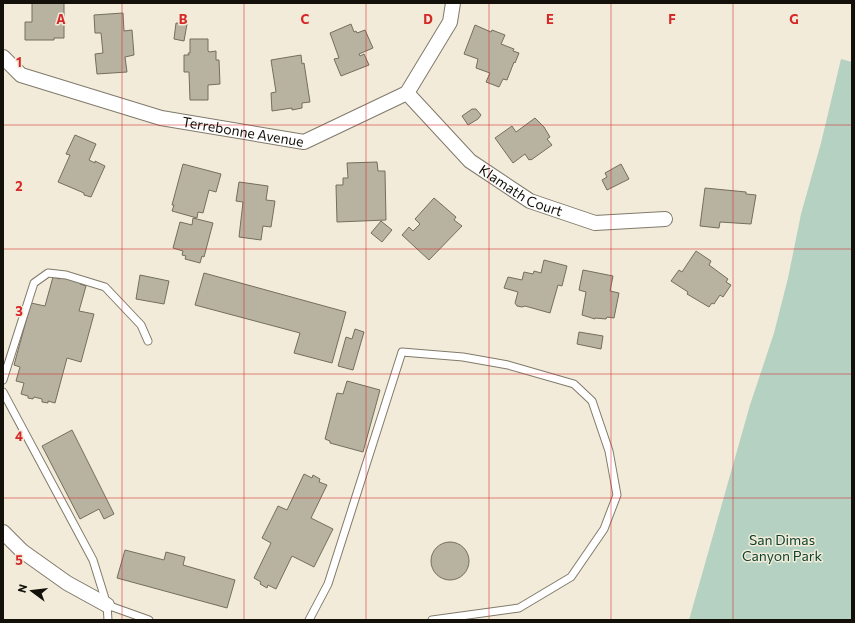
<svg xmlns="http://www.w3.org/2000/svg" width="855" height="623" font-family="Commissioner,sans-serif">
<style>
.green{fill:#b5d1c2}
.building{fill:#b8b2a1;stroke:#746e5f}
.lines{fill:none;stroke-linecap:round;stroke-linejoin:round}
.service-casing{stroke:#817a6b;stroke-width:9}
.minor-casing{stroke:#817a6b;stroke-width:16}
.service{stroke:#fff;stroke-width:7}
.minor{stroke:#fff;stroke-width:14}
.grid{fill:none;stroke:#d62828;stroke-width:1;stroke-opacity:0.55}
.labels{text-anchor:middle;stroke-width:3;stroke-linejoin:round;paint-order:stroke}
.street-label{font-size:14px;fill:#13100a;stroke:#f2ebd9}
.park-label{font-size:14px;fill:#0c432e;stroke:#f2ebd9}
.grid-label{font-size:13px;text-anchor:middle;font-weight:bold;fill:#d62828;stroke:#f2ebd9;stroke-width:3;stroke-linejoin:round;paint-order:stroke}
</style>
<rect width="100%" height="100%" fill="#f2ebd9"/>
<path class="green" d="M841,59L852,62V620H689L750,405L774,333L788,278L801,214L821,143Z"/>
<path class="building" d="M32,3H64V38H54V40H25V22H32Z
M123,13L124,31L132,30L134,55L125,57L127,72L97,74L95,54L103,53L101,33H95L94,15Z
M176,23L187,24L184,41L174,39Z
M351,24L354,32L356,31L357,33L365,30L373,48L359,54L360,56L364,54L369,65L341,76L334,59L339,58L330,33Z
M475,25L491,32L492,30L505,35L501,44L514,49L513,51L519,53L515,63L514,62L507,80L503,79L499,87L486,82L490,73L476,68L478,59L464,54Z
M190,39H208V51L209,52L216,51V60H219L220,84L208,85V100H190L189,72H184V55H189L188,53H190Z
M301,55L302,64L304,63L310,102L302,103V108L292,110V108L272,111L271,93L276,92L271,60Z
M472,109H476L481,115L478,119L468,125L462,116Z
M535,118L544,127L550,137L547,139L552,145L531,160V159L529,160L525,154L513,163L495,138L512,126L516,132Z
M75,135L96,144L89,160L95,163V161L105,166L91,197L84,195V193L58,182L70,155L66,154Z
M377,162L378,171H385L386,220L337,222L336,185H343V178H348L347,163Z
M183,164L221,174L216,192L209,190L203,213L198,212L197,218L172,211L174,205H172Z
M621,164L629,179L607,190L602,180L607,177L605,173Z
M239,182L268,186L266,200L275,201L271,227L263,226L261,240L239,237L243,202L236,201Z
M705,188L746,192V194L756,195L751,224L720,222L719,228L700,226Z
M434,198L456,217L454,220L462,226L429,260L402,235L409,227L413,231L420,224L415,219Z
M193,218L213,223L204,257L202,256L200,263L185,259L186,256L182,255L183,251L173,248L180,222L192,225Z
M381,221L392,230L382,242L371,233Z
M696,251L711,261L709,265L728,279L726,282L731,285L723,297L720,295L714,304L712,303L709,307L687,294L688,292L671,281L679,270L682,272Z
M544,260L567,266L562,286L558,285L550,313L525,306L522,307L517,306L515,303L518,292L504,288L508,277L522,280L524,272L533,274L534,271L541,273Z
M583,270L613,276L610,291L619,293L614,318L607,317L606,319L595,318V319L582,315L586,292L579,290Z
M204,273L346,312L332,363L294,353L300,333L195,305Z
M140,275L169,281L164,304L136,299Z
M53,277L60,279L61,277L80,282V284L86,286L79,311L94,314L81,362L67,358L55,403L48,401V403L42,402V399L34,397L33,399L28,398V396L21,394L24,383L16,381L20,367L14,365L31,303L45,306Z
M355,329L364,332L353,370L338,366L346,337L352,339Z
M579,332L603,336L601,349L577,344Z
M347,381L380,390L363,452L330,443V441L325,439L337,393L343,394Z
M72,430L114,514L104,519L99,509L80,519L42,446Z
M304,474L312,478L313,475L320,479L319,482L327,485L311,518L333,529L314,567L292,556L276,589L268,585L267,588L260,584L261,582L254,578L271,543L262,538L278,506L287,510Z
M431 561a19 19 0 1 1 38 0a19 19 0 1 1-38 0Z
M125,550L164,560L166,552L185,557L183,565L235,580L227,608L117,578Z"/>
<g class="lines">
<defs>
<path id="service" d="M3,380L34,283L48,273L66,275L105,287L141,325L148,341
M3,392L93,560L107,605L108,620
M107,605L149,620
M309,620L328,584L402,352L463,357L508,365L574,384L592,401L609,451L617,495L604,529L571,577L519,608L432,620"/>
<g id="minor">
<path id="s1" d="M3,57L21,75L161,118L304,142L407,93L450,22L453,3"/>
<path id="s2" d="M407,93L470,161L530,201L595,223L665,219"/>
<path d="M3,532L22,551L67,583L107,605"/>
</g>
</defs>
<use href="#service" class="service-casing"/>
<use href="#minor" class="minor-casing"/>
<use href="#service" class="service"/>
<use href="#minor" class="minor"/>
</g>
<path class="grid" d="M122,3V620M244,3V620M366,3V620M489,3V620M611,3V620M733,3V620M3,125H852M3,249H852M3,374H852M3,498H852"/>
<g class="labels">
<g class="street-label">
<text dy="5" stroke="none"><textPath href="#s1" startOffset="255">Terrebonne Avenue</textPath></text>
<text dy="5" stroke="none"><textPath href="#s2" startOffset="152">Klamath Court</textPath></text>
</g>
<g class="park-label">
<text x="782" y="545">San Dimas<tspan x="782" dy="16">Canyon Park</tspan></text>
</g>
</g>
<g class="grid-label">
<text x="61" y="24">A</text>
<text x="183" y="24">B</text>
<text x="305" y="24">C</text>
<text x="428" y="24">D</text>
<text x="550" y="24">E</text>
<text x="672" y="24">F</text>
<text x="794" y="24">G</text>
<text x="19" y="67">1</text>
<text x="19" y="191">2</text>
<text x="19" y="316">3</text>
<text x="19" y="441">4</text>
<text x="19" y="565">5</text>
</g>
<rect width="855" height="623" fill="none" stroke="#13100a" stroke-width="8"/>
<g transform="translate(32 591) rotate(285)" stroke="#f2ebd9" stroke-width="3" paint-order="stroke">
<path d="M0-3L7 15L0 10L-7 15Z" fill="#13100a"/>
<text y="-6" font-size="11" font-weight="bold" text-anchor="middle" fill="#13100a">N</text>
</g>
</svg>
